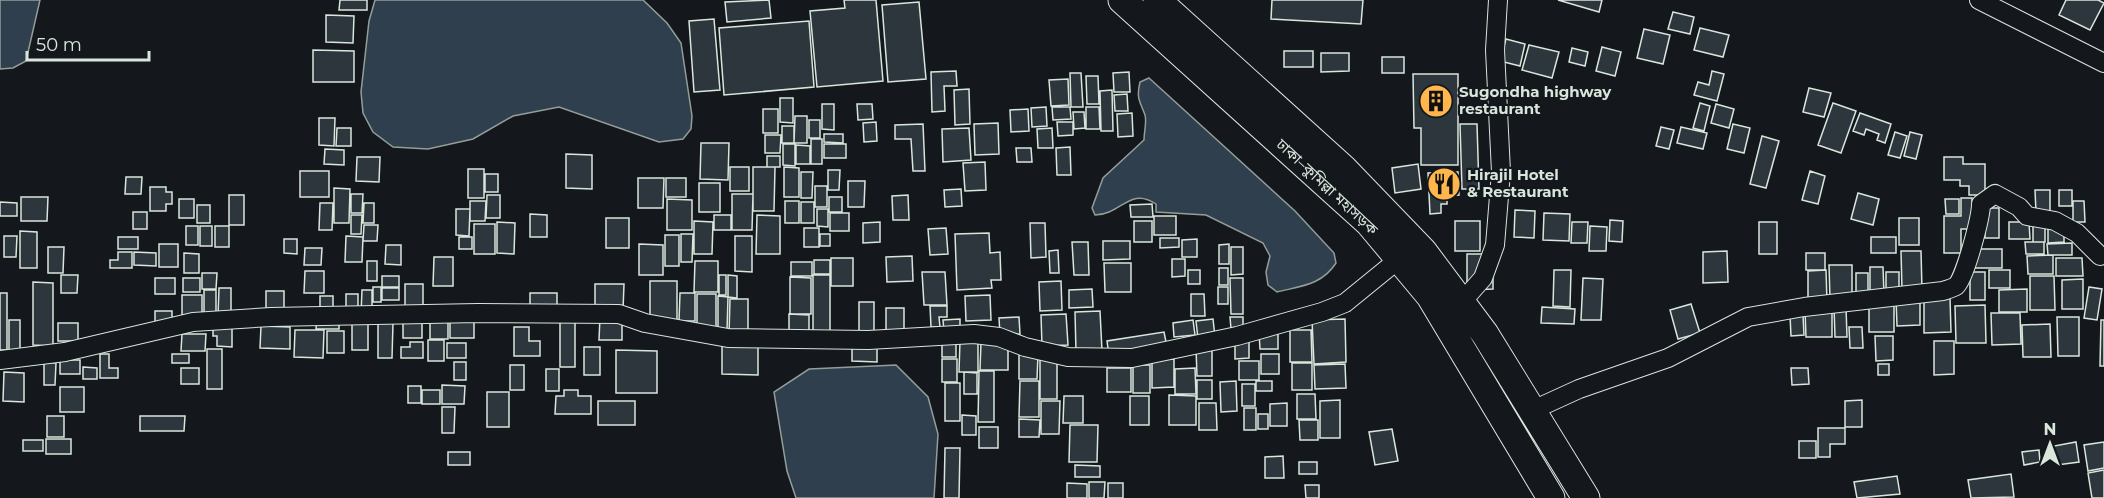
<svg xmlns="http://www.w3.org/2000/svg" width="2104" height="498" font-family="Montserrat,'Noto Sans Bengali',sans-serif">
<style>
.water{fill:#2f3f4d;stroke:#939e99;stroke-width:1.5}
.building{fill:#2c363c;stroke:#d8e6dc;stroke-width:1.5}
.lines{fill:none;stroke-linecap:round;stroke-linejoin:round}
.minor-casing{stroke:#d8e6dc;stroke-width:20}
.highway-casing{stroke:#d8e6dc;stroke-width:29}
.minor{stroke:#14181c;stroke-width:18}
.highway{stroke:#14181c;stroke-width:27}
.labels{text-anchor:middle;stroke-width:4.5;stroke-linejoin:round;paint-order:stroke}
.poi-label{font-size:15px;font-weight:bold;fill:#d8e6dc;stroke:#14181c;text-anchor:start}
.street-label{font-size:15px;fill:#d8e6dc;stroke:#14181c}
</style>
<rect width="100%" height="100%" fill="#14181c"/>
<path class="water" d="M0,0H40L26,61L13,68L0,69Z
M375,0H643L667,23L681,43L692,116L691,129L683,139L659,142L559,107L513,116L473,139L428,149L393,147L373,132L363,113L361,92L369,21Z
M1149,78L1295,211L1334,253L1336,263C1322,285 1301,286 1277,292L1268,285L1266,272L1270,256L1263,243L1206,215L1156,212V204C1130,186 1121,215 1095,215L1092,208L1103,178L1144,140C1144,132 1147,122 1145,115C1140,101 1136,99 1140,82Z
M896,365L928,397L938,434L934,498H796L787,471L774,392L809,369Z"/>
<path class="building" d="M340,0H367V10H339Z
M769,0L771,18L727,22L725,2Z
M844,0H876L883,81L817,87L810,11L845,8Z
M1272,0H1363L1361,24L1271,19Z
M1558,0H1602L1599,12Z
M2066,0H2098L2104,3L2090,30L2059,15Z
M919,2L926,79L888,82L882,5Z
M1673,12L1694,17L1690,34L1668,29Z
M326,15L354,16L353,43L326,42Z
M714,19L720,90L694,92L689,21Z
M809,21L814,87L724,95L719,28Z
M1700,28L1729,35L1723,57L1694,50Z
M1644,29L1670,35L1663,64L1637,58Z
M1506,39L1525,44L1520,66L1500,61Z
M1529,45L1559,52L1552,78L1522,70Z
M1602,47L1621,52L1615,76L1596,71Z
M1572,48L1588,52L1585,66L1569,62Z
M313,50L354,51V82H313Z
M1284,51H1313V67H1284Z
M1321,53H1349V71L1321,72Z
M1382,57H1404V73H1382Z
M956,71L957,86H944L945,111L932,112L931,72Z
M1712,71L1724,74L1717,101L1694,95L1698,82L1709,85Z
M1129,72L1130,92H1114L1113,73Z
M1070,73H1081L1083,107H1071Z
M1413,74H1458V165H1421V128H1414Z
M1086,76H1098L1099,104H1087Z
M1068,79L1069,105L1051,106L1049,80Z
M1809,88L1831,93L1824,117L1803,112Z
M969,89L970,124L955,125L954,90Z
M1112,90L1113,131H1101L1100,91Z
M1127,94L1128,111H1115L1114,95Z
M780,98H793V123L780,122Z
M1700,103L1710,106L1704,131L1693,128Z
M1833,103L1856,111L1841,153L1818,145Z
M822,104H834V130L822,129Z
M857,104H872L873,119L858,120Z
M1716,104L1734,109L1729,128L1711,123Z
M1046,107L1047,126L1032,127L1031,108Z
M1052,107H1070L1071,119L1053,120Z
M1086,107H1099L1100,129H1086Z
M763,109H778V133H763Z
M1028,109L1029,131L1011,132L1010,110Z
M1073,112H1084L1085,128L1074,129Z
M1132,113L1133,136L1118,137L1117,114Z
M1860,113L1891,124L1885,143L1877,140L1879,134L1866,129L1864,135L1853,131Z
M795,116H807V143H794Z
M319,118H335L334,146L319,145Z
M809,120H820V138H809Z
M876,122L877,141L864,142L863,123Z
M1057,122H1073V135L1058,136Z
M998,123L999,154L975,155L974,124Z
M923,124L925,171H913L911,139H895V125Z
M1460,124H1477L1479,189H1462Z
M1733,124L1750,128L1744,153L1727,149Z
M782,126H794V143H782Z
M1661,127L1674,130L1669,149L1656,146Z
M1681,127L1707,133L1703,149L1677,143Z
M337,128H351V146H336Z
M969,128L971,160L943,162L942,129Z
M1052,128L1053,148H1038L1037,129Z
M1895,132L1907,136L1900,158L1888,155Z
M1910,132L1922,135L1916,159L1904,156Z
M824,134H843V143L824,142Z
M765,135H781L780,153H765Z
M1762,136L1779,141L1766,188L1750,184Z
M811,139H822V164H811Z
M701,143H729L728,180L700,179Z
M783,144H795V166L783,165Z
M824,144H846V158H824Z
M796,145L810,146V164H796Z
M1070,147L1071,175H1057L1056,148Z
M1016,148H1031L1032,162H1017Z
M325,149L344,150V165L324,164Z
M566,154L592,155V189L566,188Z
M767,156H780V167H767Z
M357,157H380L379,182L356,181Z
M1944,157H1963V164H1985V195H1969V186H1960V180H1944Z
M985,162L986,190L965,191L963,163Z
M1418,164L1421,189L1395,193L1392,168Z
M730,167H749V191H730Z
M753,167H775L774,211H753Z
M784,167L799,168V197H784Z
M468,169H484V198H468Z
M828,170H840L839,190H828Z
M300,171H329V197H300Z
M1810,171L1825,176L1818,204L1802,200Z
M801,172H813L812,198H801Z
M1458,172L1459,195L1447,196V204H1441V213L1430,214L1428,173Z
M485,174H498V192H485Z
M126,177H142L141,194H125Z
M638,178H664L663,208H638Z
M666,178H686V197H666Z
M848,181H865L864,207H848Z
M699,183H720V212H699Z
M815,186H827V207H815Z
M150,187H166V192H172V204H166V211H150Z
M334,188L350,189L349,223H334Z
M961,189L962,206L945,207L944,190Z
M2035,190H2050V212H2036Z
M2059,190H2072V206H2059Z
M1858,193L1879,199L1873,225L1851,219Z
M351,194H363L362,213H351Z
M732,194H753L752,230H732Z
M229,195H244V225H229Z
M487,195H500V218H486Z
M908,195L909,220H893L892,196Z
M21,197H48L47,221H21Z
M829,197H842V212H829Z
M1961,198H1972V229H1961V253H1944V216H1961Z
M179,199H194V218H179Z
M667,199L692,200V230H667Z
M1945,199H1959V214H1946Z
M470,201H486L485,221H470Z
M785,201H799V223H785Z
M2073,201H2084L2085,222H2073Z
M0,202L17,203V216H0Z
M801,202H814V223H801Z
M320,203H333L332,230H319Z
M364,203H374V223H363Z
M1152,204L1153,217H1131L1130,205Z
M197,205H210V223H197Z
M1985,208H1999V238H1985Z
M456,209H470L469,236L456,235Z
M817,209H828V227L817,226Z
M1515,210L1535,211L1534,238L1514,237Z
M133,212H147V229H133Z
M830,213H849V231H830Z
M1544,213L1570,214L1569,241L1543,240Z
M530,214L547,215V237H530Z
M351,215H362L361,234H351Z
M714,215H731V230H714Z
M757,215L780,216V254H756Z
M1154,216H1176V235H1154Z
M606,218H629V248H606Z
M1899,218H1919V245H1899Z
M1610,220L1623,221L1622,242L1609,241Z
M694,221L713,222L712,254H694Z
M1134,221H1152V242H1134Z
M1455,221H1480V251H1455Z
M497,222L515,223L514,254L497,253Z
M880,222V242L863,243V223Z
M1572,222H1588L1587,243H1571Z
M1759,222H1777V254H1759Z
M2009,222H2029L2030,239H2009Z
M1030,223H1045L1046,257L1031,258Z
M2033,223H2045V242H2033Z
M474,224H495V254H474Z
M364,225H378L377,241H363Z
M186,226H198V245H186Z
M200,226H212V246H200Z
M215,226H229V247H215Z
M1590,226L1607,227L1606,251H1589Z
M804,228H819V247H804Z
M946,228L948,254L930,255L928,229Z
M2048,228H2064V242L2048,243Z
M20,231L37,232V268H20Z
M989,233L990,253L1000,252L1001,280H991L992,288L957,290L955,234Z
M681,234H693L692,262H681Z
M820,234H830V246H820Z
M665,235H679V266H665Z
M4,236H17L16,257H4Z
M346,236L363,237L362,262H345Z
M735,236H752V272L735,271Z
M118,237H138V249H118Z
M459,237H472V249H459Z
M1871,237H1896V253H1871Z
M1160,238H1179V247L1160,248Z
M284,239H297V254L284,253Z
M1197,239V257H1182V240Z
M1103,241H1130V259L1103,260Z
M1072,242H1088L1089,275H1074Z
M2025,242H2044V254H2026Z
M2072,243V255H2048L2047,244Z
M159,244H178V267H159Z
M639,244L663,245V275H639Z
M1229,244V264H1219V245Z
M386,245H401V265L385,264Z
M48,247H64L63,273H48Z
M1231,247H1243V274L1231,275Z
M305,248H322L321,265H304Z
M1972,249H2002V268H1972Z
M1058,250L1059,273H1050L1049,251Z
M1727,251L1728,282L1703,283V252Z
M1901,251H1921L1922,290H1902Z
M118,252H132V268H110V260H118Z
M134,252L156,253V266L134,265Z
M184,253L199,254V273H184Z
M1806,253H1825V270H1806Z
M1467,254H1493V289L1467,290Z
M2053,255V274H2028L2027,256Z
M912,256L913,281L887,282L886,257Z
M434,257H453V286H433Z
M831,258H853V286H831Z
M2056,258H2082L2083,276H2056Z
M1172,259H1185V276L1172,277Z
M814,260H830V274H814Z
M367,261H377V281H367Z
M695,261H718V292H694Z
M791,262H812V276H791Z
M1104,263H1131V292H1105Z
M1829,265H1852V299H1830Z
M1870,267H1883L1884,295L1870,296Z
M1219,268H1228V285H1219Z
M1188,270H1200V284H1188Z
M1554,270H1571L1570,307L1553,306Z
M1826,270L1827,302H1808V271Z
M1989,270H2010V288H1989Z
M305,271H324V293H304Z
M922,272H945L947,305H924Z
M1886,272H1899V294H1886Z
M1970,272H1985V300H1970Z
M202,273H217L216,289H202Z
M1856,273H1868V296H1856Z
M61,275H78L77,293H61Z
M719,275H726V295H719Z
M728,275L737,276V298L728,297Z
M813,275H830V337H813Z
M382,276H399V287H382Z
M2030,276H2054L2055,310H2030Z
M790,277L811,278V314H790Z
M155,278H175V294H155Z
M183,278H200V292H183Z
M1230,278H1243V314H1231Z
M1583,278L1603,279L1601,320H1581Z
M2083,279V309H2062V280Z
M650,281H677V320H650Z
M1061,281L1062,310L1040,311L1039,282Z
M33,282L53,283V346L33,345Z
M405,284H423V310H405Z
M595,284H624L623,310H595Z
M373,287H381V302H373Z
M1218,287H1228V304H1218Z
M2089,287L2102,289L2097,320L2084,318Z
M219,288H231V316H218Z
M382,288H399V300H382Z
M1092,289L1093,307L1069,308V290Z
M2027,289V312H1999V290Z
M204,290H216V318H204Z
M362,290H372V314H361Z
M266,291H284V314L266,313Z
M0,293H7V350H0Z
M530,293H557V307H530Z
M680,293H695V321H679Z
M346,294H358V311H346Z
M697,294H716V327H697Z
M1191,294H1204L1205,316H1191Z
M182,295H202V320H182Z
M990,295L991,320L966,321L965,296Z
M320,296H333V312H320Z
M718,296L728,297L727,331H718Z
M1896,298H1920V325L1897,326Z
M1924,298H1950L1951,332L1924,333Z
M730,299H748V336L729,335Z
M859,302H874V336H859Z
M1691,304L1700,333L1678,339L1670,310Z
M1869,304H1894V332H1869Z
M1985,305L1986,343H1956L1955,306Z
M930,306H947V317H939L940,327H931Z
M1542,307L1575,309L1574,324L1541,323Z
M1834,307H1846L1847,337H1835Z
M886,308H904V332H886Z
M1832,309V337H1806L1805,310Z
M155,311H172V326H155Z
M1100,311L1102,351L1076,352L1075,312Z
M1991,313H2020L2021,344L1992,345Z
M789,314L809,315V332H789Z
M1066,314L1068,345L1042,346L1041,315Z
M450,315H474V338H450Z
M1790,315H1803L1804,335L1791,336Z
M317,317H339V329H316Z
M600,317H622V340H599Z
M1019,317L1020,334L1000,335L999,318Z
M1230,317H1243V329H1231Z
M2057,317H2079V356H2058Z
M430,319H448V339H430Z
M960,319V331H944L943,320Z
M1213,319L1215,337L1198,339L1196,321Z
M1345,319L1346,362L1314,364L1312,320Z
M9,320H20V350H9Z
M560,320H575V367H560Z
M1193,320L1195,335L1174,337L1173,323Z
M2101,320H2104V366H2100Z
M58,323H78V341H58Z
M378,323H393L392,358H378Z
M403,323H422V338H403Z
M352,324H368V350H352Z
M2050,324L2051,357H2023L2022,325Z
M261,326L290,327V349L260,348Z
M213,327H232V347L217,346V336H213Z
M514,327H529V341H540V356H514Z
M1849,327H1862L1863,348H1850Z
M295,330H324L323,358L294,357Z
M1290,330H1311L1312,362H1290Z
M327,331H344V353H327Z
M1164,332L1167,347L1109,356L1107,341Z
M1259,332H1278V349H1260Z
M182,334H206L205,351H181Z
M1875,336H1893V360L1876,361Z
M942,338H956V357H942Z
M428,340H444V361H428Z
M960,341H978V372H959Z
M1235,341H1249V358L1235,359Z
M1934,341H1954V374L1934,375Z
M410,342H423V358H401V347H410Z
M981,342H1008V370H980Z
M447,343H466V358H447Z
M852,345H877V362L852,361Z
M722,346H758V375L722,374Z
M584,347H600V375H584Z
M1196,348H1212V376H1197Z
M207,349H222V389H207Z
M616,350L657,351V393H616Z
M100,354H109V368H118V378H100Z
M172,354H189V363H172Z
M1019,354H1038L1037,379H1019Z
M1261,354H1279V374H1261Z
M942,359H957V382H942Z
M1040,359H1057V399H1040Z
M1174,359V387L1152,388V360Z
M60,360H80V374H60Z
M1239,361H1259V380H1239Z
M44,362L56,363L55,385H44Z
M454,362H466V380H454Z
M1292,363H1312V390H1292Z
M1345,364L1346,388L1315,389L1314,365Z
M1878,364H1889V375H1878Z
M510,365H524V390H510Z
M1133,365H1150V393H1133Z
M83,367L97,368V379H83Z
M181,368H199V384H181Z
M1107,368H1131V392H1107Z
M1195,368L1196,394H1175V369Z
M1791,368H1808L1809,384L1792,385Z
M546,369H559V391H546Z
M979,371H994V422H978Z
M4,372L24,373V402L3,401Z
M964,372L977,373V394H964Z
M1197,380H1212V399H1197Z
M1020,381H1039V417H1019Z
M1236,381L1237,411L1221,412L1220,382Z
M1256,381H1272V391H1256Z
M945,383H960V421H945Z
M1242,384H1255V406H1242Z
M442,385L465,386L464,404H442Z
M408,386H421V403H408Z
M60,387H84V412H60Z
M422,390H440V404H422Z
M564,390H578V396H591V414H555L556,396H564Z
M487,392H509V427H487Z
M1297,394H1315L1316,419H1297Z
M1169,395L1196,396V425H1169Z
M1064,396H1083V423H1063Z
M1130,396H1149V425H1130Z
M1340,400V438H1320V401Z
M1862,400V427H1845V401Z
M598,401H635V425H598Z
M1041,401H1060L1059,434H1041Z
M1199,403H1216L1217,430H1199Z
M1287,403V426H1270V404Z
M442,407H455L454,433H442Z
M1244,408H1256V430H1244Z
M1258,414H1268V429H1258Z
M962,415L976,416V435H962Z
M47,416H64V437H47Z
M140,416H185L184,431H140Z
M1019,419L1040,420L1039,437H1019Z
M1299,420H1318V440H1300Z
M1070,425H1098L1097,462H1069Z
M979,427H998V448H979Z
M1818,428H1845V444H1830V457H1818Z
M1392,429L1398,461L1375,465L1369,432Z
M46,439H71V454H46Z
M23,440H43V451H23Z
M1799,441H1816V458H1799Z
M2076,442L2079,462L2057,465L2054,446Z
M2104,442V468L2088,471L2084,445Z
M945,448H960L959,498H944Z
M2039,450L2040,462L2024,465L2022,452Z
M448,452H470V465H448Z
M1283,456L1284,478H1265V457Z
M1299,462H1317V474H1299Z
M1075,465L1100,466V477H1075Z
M2104,470V498H2092L2088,473Z
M2011,474L2014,497L1971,498L1968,480Z
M1897,476L1900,494L1857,498L1854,482Z
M1089,482H1105L1104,498H1089Z
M1067,483L1087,484V498H1067Z
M1108,483H1123V498H1108Z
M1305,485H1319V498H1306Z"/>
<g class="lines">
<defs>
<path id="minor" d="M1979,0L2104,63
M1461,303L1483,278L1495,245L1501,172L1495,50L1498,0
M0,360L65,352L193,322L271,317L478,313L619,314L645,323L728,338L868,340L974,334L999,337L1025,347L1068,357L1132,358L1237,336L1322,312L1345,303L1399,259
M1533,410L1579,389L1668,358L1748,317L1804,307L1943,291C1946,290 1953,288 1956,286C1965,278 1981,217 1981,204L1995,194L2019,207L2027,216L2055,221L2077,233L2100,256"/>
<path id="highway" d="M1122,0L1369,223L1430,296L1551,498
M1157,0L1344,169L1423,251L1485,334L1586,498"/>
</defs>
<use href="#minor" class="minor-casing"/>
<use href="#highway" class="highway-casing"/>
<use href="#minor" class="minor"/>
<use href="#highway" class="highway"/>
</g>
<defs>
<symbol id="building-disc" viewBox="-11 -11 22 22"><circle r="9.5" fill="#ffb74d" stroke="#14181c"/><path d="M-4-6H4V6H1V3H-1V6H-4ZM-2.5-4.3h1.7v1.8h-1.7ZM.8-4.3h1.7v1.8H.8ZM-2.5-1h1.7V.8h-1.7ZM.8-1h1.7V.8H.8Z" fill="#111"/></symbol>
<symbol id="restaurant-disc" viewBox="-11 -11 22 22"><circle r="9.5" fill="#ffb74d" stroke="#14181c"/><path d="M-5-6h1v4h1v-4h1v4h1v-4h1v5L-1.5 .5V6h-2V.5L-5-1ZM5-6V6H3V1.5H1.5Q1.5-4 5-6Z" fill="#111"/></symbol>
</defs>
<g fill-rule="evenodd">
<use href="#building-disc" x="1417" y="82" width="38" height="38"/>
<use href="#restaurant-disc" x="1425" y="165" width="38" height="38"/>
</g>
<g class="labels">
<g class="poi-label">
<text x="1459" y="97">Sugondha highway<tspan x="1459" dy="17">restaurant</tspan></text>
<text x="1467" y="180">Hirajil Hotel<tspan x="1467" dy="17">&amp; Restaurant</tspan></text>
</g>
<g class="street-label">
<text transform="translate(1327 187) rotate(43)" y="5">ঢাকা–কুমিল্লা মহাসড়ক</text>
</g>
</g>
<g transform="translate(2050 444)" stroke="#14181c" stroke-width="4.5" paint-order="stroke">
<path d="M0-4.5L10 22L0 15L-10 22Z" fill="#d8e6dc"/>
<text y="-9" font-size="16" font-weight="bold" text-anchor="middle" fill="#d8e6dc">N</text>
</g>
<path d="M27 51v9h122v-9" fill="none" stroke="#d8e6dc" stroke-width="3"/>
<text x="36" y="51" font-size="18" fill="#d8e6dc" stroke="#14181c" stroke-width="4.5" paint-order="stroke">50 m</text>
</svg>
